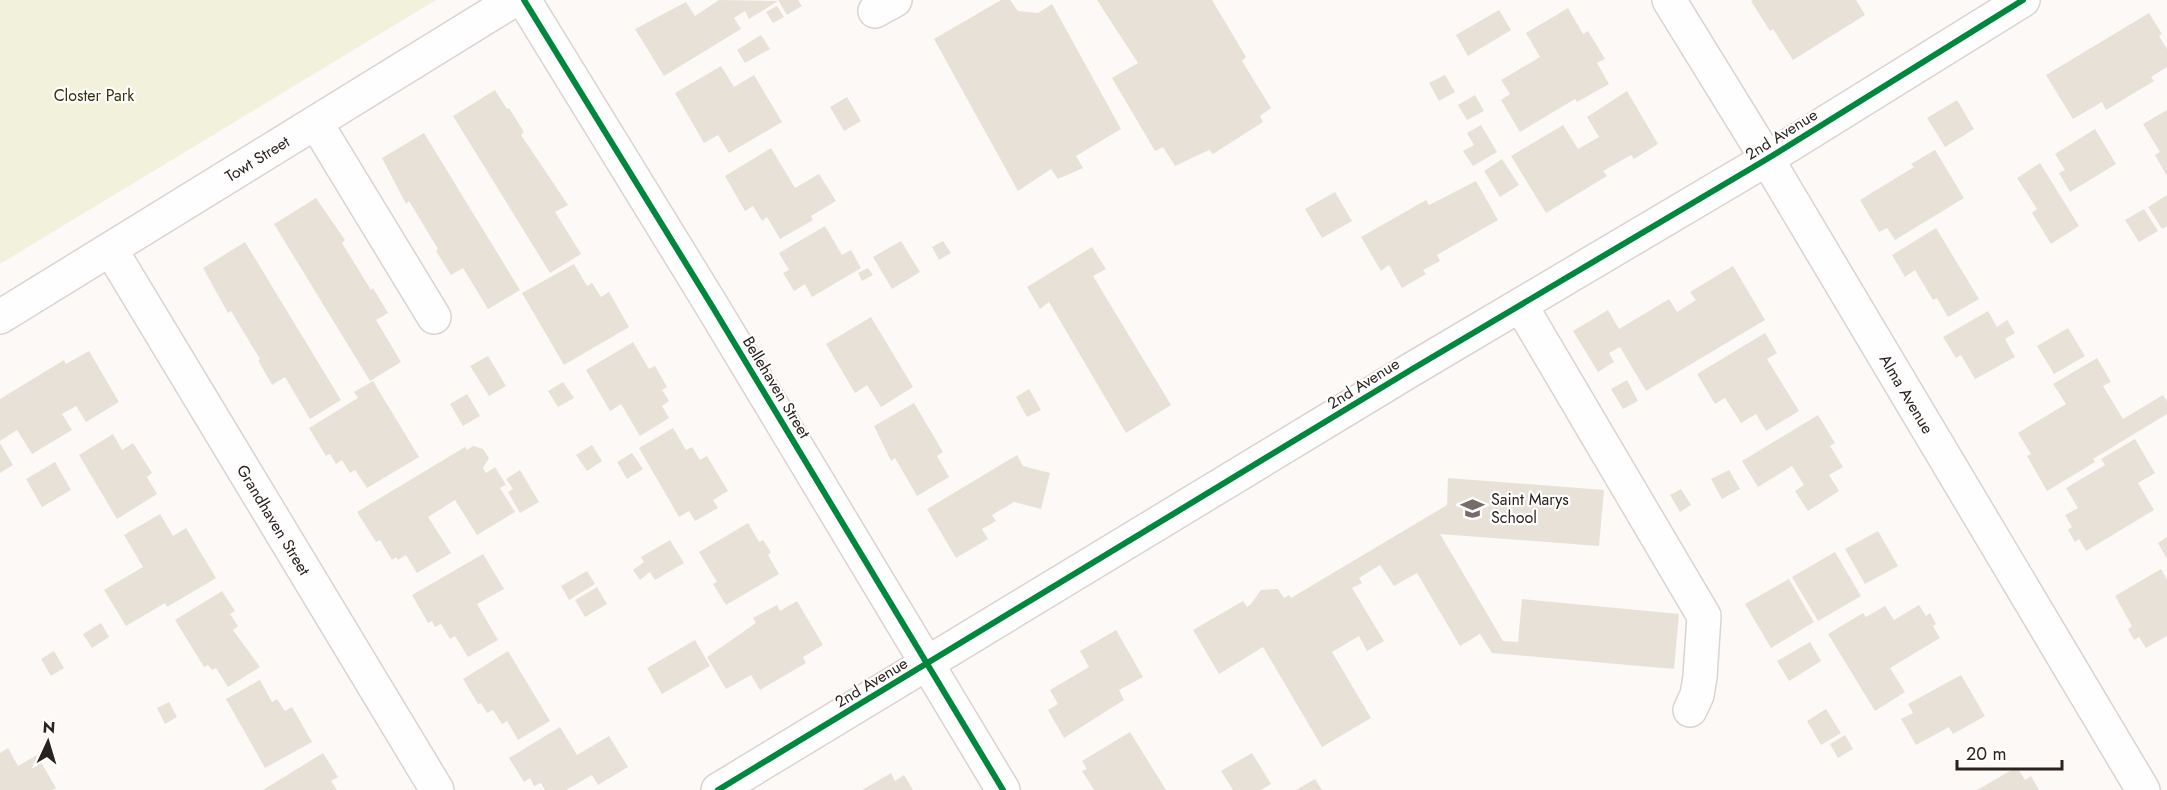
<svg xmlns="http://www.w3.org/2000/svg" width="2167" height="790" font-family="Jost,sans-serif">
<style>
.green{fill:#f2f2dc}
.building{fill:#e8e1d8}
.lines{fill:none;stroke-linecap:round;stroke-linejoin:round}
.minor-casing{stroke:#dad4d1;stroke-width:36}
.minor{stroke:#fffefe;stroke-width:33}
.cycleway-casing{stroke:#fff;stroke-width:10}
.cycleway{stroke:#00873e;stroke-width:6}
.labels{text-anchor:middle;stroke-width:4.5;stroke-linejoin:round;paint-order:stroke}
.park-label{font-size:16px;fill:#31320a;stroke:#fff}
.street-label{font-size:16px;fill:#2b221e;stroke:#fff}
.poi-label{font-size:16px;fill:#2b221e;stroke:#fff;text-anchor:start}
</style>
<rect width="100%" height="100%" fill="#fcf9f7"/>
<path class="green" d="M0,0H436L0,264Z"/>
<path class="building" d="M719,0L778,1L749,19L745,11L734,18L741,29L664,76L635,29L686,2L695,16Z
M778,0H798L802,6L787,15Z
M1001,0H1010L1018,11L1038,13L1052,4L1121,129L1076,156L1083,168L1058,179L1051,169L1018,191L934,39Z
M1097,0H1212L1246,57L1242,61L1271,108L1260,116L1263,122L1213,154L1209,150L1175,166L1163,147L1155,151L1112,78L1138,63Z
M1753,0H1856L1865,15L1793,60L1773,29L1770,31L1751,1Z
M777,6L784,17L773,23L766,12Z
M1568,8L1583,34L1588,31L1605,59L1597,63L1609,84L1577,102L1575,99L1520,132L1501,100L1510,94L1501,80L1540,57L1526,33Z
M1499,10L1511,30L1468,56L1456,35Z
M2149,13L2162,34L2159,36L2167,49V67L2151,77L2154,81L2106,110L2102,102L2073,119L2046,75Z
M761,35L770,49L745,63L737,50Z
M721,66L734,87L754,75L782,122L729,153L718,135L704,143L675,93Z
M1445,75L1455,92L1439,101L1429,83Z
M495,90L507,109L509,108L524,132L521,135L568,205L555,212L581,254L550,273L453,116Z
M1627,91L1658,144L1634,159L1631,155L1603,171L1607,176L1546,213L1511,156L1563,125L1578,149L1599,137L1587,117Z
M1475,95L1484,111L1467,120L1458,105Z
M847,97L861,121L844,131L830,107Z
M1957,100L1974,129L1945,147L1927,118Z
M2167,110V176L2155,155L2160,152L2143,124Z
M1481,125L1497,152L1473,166L1463,151L1474,145L1467,133Z
M2095,129L2116,164L2070,192L2059,173L2065,170L2055,154Z
M424,133L520,290L488,309L463,268L451,275L436,251L438,249L409,201L406,204L382,158Z
M771,148L795,188L819,174L836,201L811,216L813,220L780,239L767,217L762,221L753,206L745,211L725,176Z
M1935,150L1964,198L1895,240L1887,228L1879,232L1860,200L1914,167L1911,164Z
M1502,159L1519,185L1500,197L1484,171Z
M2040,163L2079,226L2051,244L2032,213L2037,209L2017,178Z
M1476,181L1498,220L1437,255L1440,261L1423,270L1426,274L1402,288L1389,265L1381,271L1361,237L1426,200L1429,205Z
M1335,192L1352,221L1322,238L1305,209Z
M2167,195V226L2162,229L2148,207Z
M316,198L345,240L342,243L371,290L373,288L388,313L376,320L401,362L370,381L274,224Z
M2144,209L2158,231L2139,242L2125,220Z
M825,226L842,255L851,250L861,268L812,297L805,284L794,291L783,273L789,270L779,253Z
M1936,228L1979,299L1948,317L1937,298L1933,300L1915,270L1905,277L1892,255Z
M901,241L920,272L892,289L873,257Z
M943,241L951,253L939,260L932,247Z
M245,242L341,400L310,419L285,377L272,385L258,360L260,359L231,311L228,313L203,268Z
M1092,247L1106,269L1093,276L1171,405L1126,433L1049,302L1040,309L1027,287Z
M574,264L587,286L592,283L601,297L609,292L629,327L564,365L522,293Z
M1733,266L1765,320L1646,391L1620,347L1609,353L1614,362L1598,372L1573,331L1608,310L1619,329L1669,299L1677,312L1696,300L1690,292Z
M868,268L873,275L862,281L858,273Z
M1988,311L1997,327L2007,320L2015,333L2005,339L2015,357L1975,379L1961,355L1956,358L1943,337Z
M871,317L913,387L881,407L867,385L855,393L826,344Z
M2068,328L2085,356L2054,374L2037,346Z
M1765,333L1777,353L1767,359L1799,411L1766,431L1756,414L1741,423L1725,398L1715,404L1697,374Z
M633,342L649,369L655,366L667,387L662,390L669,401L662,406L669,418L640,436L621,404L610,411L586,370Z
M89,351L119,402L86,422L76,406L62,414L72,430L32,454L17,430L0,441V399L64,360L66,364Z
M488,356L506,386L489,396L470,366Z
M2097,358L2111,382L2103,386L2123,419L2163,395L2167,401V414L2093,459L2095,462L2047,491L2027,456L2031,454L2018,433L2066,404L2053,384Z
M1627,380L1638,401L1623,409L1611,389Z
M373,381L419,457L367,488L355,470L350,473L342,460L336,464L330,454L326,456L309,428L358,398L354,392Z
M563,382L574,398L558,407L548,391Z
M1029,389L1041,410L1027,417L1016,397Z
M467,394L480,416L463,426L450,404Z
M914,403L943,452L937,456L949,477L917,496L895,458L891,461L874,426Z
M1818,415L1835,443L1830,446L1843,467L1829,475L1839,491L1808,511L1795,491L1804,485L1792,466L1758,487L1742,461Z
M673,428L686,450L692,447L700,460L707,456L728,491L713,500L718,508L695,521L689,511L679,517L639,448Z
M113,434L122,450L133,443L152,473L147,477L157,494L117,519L79,455Z
M2135,439L2155,473L2138,483L2154,510L2086,551L2079,539L2075,542L2068,530L2072,527L2065,515L2078,508L2066,488L2105,465L2101,459Z
M0,443L13,465L0,473Z
M592,445L602,461L587,471L576,455Z
M473,446L483,449L489,458L483,468L486,473L495,467L506,485L500,488L515,512L477,535L455,500L428,517L451,553L417,573L406,555L398,560L396,557L392,560L380,540L376,542L357,512L465,447L467,450Z
M632,453L643,469L627,479L617,462Z
M1017,455L1023,466L1050,473L1041,509L1014,502L992,515L996,521L982,529L988,539L956,558L927,509Z
M55,462L71,490L42,507L26,479Z
M520,470L539,502L520,513L508,492L513,489L506,479Z
M1729,470L1740,489L1722,499L1711,479Z
M1448,478L1604,490L1599,546L1440,534L1503,641L1518,642L1522,599L1679,614L1674,669L1492,653L1480,634L1460,646L1417,573L1394,586L1380,565L1359,578L1362,583L1352,588L1384,641L1367,651L1359,636L1332,652L1371,718L1322,747L1263,647L1219,674L1193,630L1243,601L1247,607L1251,604L1261,590L1278,589L1284,598L1289,595L1291,598L1447,505Z
M1681,489L1691,505L1680,512L1670,495Z
M160,514L173,536L186,528L216,578L167,607L165,603L126,626L104,590L143,567L124,535Z
M748,523L759,542L763,540L771,552L768,555L779,574L726,605L713,584L717,582L699,552Z
M1878,531L1898,566L1865,584L1845,549Z
M2167,537V559L2158,543Z
M670,540L684,563L655,580L650,572L640,580L633,570L644,562L641,557Z
M1835,552L1861,596L1818,621L1792,577Z
M483,554L504,589L477,604L498,640L468,657L455,636L450,639L441,624L435,627L432,621L428,623L412,595Z
M2161,569L2167,580V636L2146,648L2139,637L2134,640L2128,629L2132,626L2115,596Z
M587,571L595,584L569,600L561,586Z
M1789,579L1814,622L1771,648L1745,604Z
M597,587L607,604L585,617L575,600Z
M222,591L235,611L230,614L238,626L233,630L260,667L228,687L216,668L212,670L208,665L204,667L175,620Z
M797,601L823,645L803,657L806,663L760,690L751,675L726,689L707,657L756,623L753,618L777,605L780,611Z
M1919,605L1926,616L1930,613L1936,624L1933,626L1940,638L1890,668L1905,692L1875,711L1828,634L1863,613L1866,617L1885,606L1894,620Z
M101,623L109,637L92,648L83,634Z
M1116,630L1143,677L1119,690L1124,700L1064,738L1048,710L1058,704L1050,690L1089,667L1080,651Z
M695,640L710,666L662,694L647,668Z
M1810,642L1821,661L1789,681L1777,661Z
M54,651L64,668L51,676L41,659Z
M508,651L550,721L518,740L507,721L502,724L493,710L487,713L481,703L478,704L463,679Z
M1961,675L1985,716L1953,734L1949,727L1916,745L1901,719L1913,713L1908,704Z
M260,680L272,702L277,699L285,711L292,707L312,742L265,768L226,699Z
M169,702L177,717L165,724L157,708Z
M1826,709L1841,733L1821,745L1807,721Z
M560,727L577,755L609,736L628,767L598,785L592,775L566,790H545L541,783L534,786L530,778L524,782L509,758Z
M1130,732L1166,790H1094L1082,771L1087,769L1082,761Z
M1845,735L1853,749L1838,758L1830,744Z
M8,748L18,766L37,755L56,788L52,790H0V753Z
M323,753L338,777L331,781L337,790H263Z
M1252,753L1271,784L1261,790H1233L1221,771Z
M2017,767L2025,780L2031,776L2039,790H1977Z
M891,773L895,781L904,775L913,790H862Z
M1315,779L1322,790H1296Z"/>
<g class="lines">
<defs>
<g id="minor">
<path d="M524,0L712,306L1003,790"/>
<path id="s1" d="M1669,0L1767,159L2143,790"/>
<path d="M875,11L895,0"/>
<path d="M316,123L434,317"/>
<path id="s2" d="M111,250L437,790"/>
<path d="M1521,306L1704,616L1700,677L1697,695L1690,710"/>
<path id="s3" d="M0,317L514,0"/>
<path d="M718,790L1414,368L1767,159L2023,0"/>
</g>
</defs>
<use href="#minor" class="minor-casing"/>
<use href="#minor" class="minor"/>
<defs>
<path id="cycleway" d="M524,0L712,306L1003,790
M718,790L1414,368L1767,159L2023,0"/>
</defs>
<use href="#cycleway" class="cycleway-casing"/>
<use href="#cycleway" class="cycleway"/>
</g>
<defs>
<symbol id="school-bare" viewBox="-9 -9 18 18"><path d="M0-5L7-2L0 1L-7-2ZM-4 1L0 2.5L4 1V4Q0 6-4 4Z" fill="#746d6a" stroke="#fff" stroke-width="2.5" paint-order="stroke"/></symbol>
</defs>
<g fill-rule="evenodd">
<use href="#school-bare" x="1456" y="492" width="33" height="33"/>
</g>
<g class="labels">
<g class="park-label">
<text x="94" y="101">Closter Park</text>
</g>
<g class="street-label">
<text transform="translate(1781 134) rotate(-32)" y="6">2nd Avenue</text>
<text dy="6" stroke="none"><textPath href="#s3" startOffset="302">Towt Street</textPath></text>
<text transform="translate(1363 383) rotate(-32)" y="6">2nd Avenue</text>
<text transform="translate(777 387) rotate(59)" y="6">Bellehaven Street</text>
<text dy="6" stroke="none"><textPath href="#s1" startOffset="460">Alma Avenue</textPath></text>
<text dy="6" stroke="none"><textPath href="#s2" startOffset="315">Grandhaven Street</textPath></text>
<text transform="translate(871 682) rotate(-31)" y="6">2nd Avenue</text>
</g>
<g class="poi-label">
<text x="1491" y="505">Saint Marys<tspan x="1491" dy="18">School</tspan></text>
</g>
</g>
<g transform="translate(48 742) rotate(4)" stroke="#ffffff" stroke-width="4.5" paint-order="stroke">
<path d="M0-4.5L10 22L0 15L-10 22Z" fill="#2b221e"/>
<text y="-9" font-size="16" font-weight="bold" text-anchor="middle" fill="#2b221e">N</text>
</g>
<path d="M1957 760v9h105v-9" fill="none" stroke="#2b221e" stroke-width="3"/>
<text x="1966" y="760" font-size="18" fill="#2b221e" stroke="#ffffff" stroke-width="4.5" paint-order="stroke">20 m</text>
</svg>
